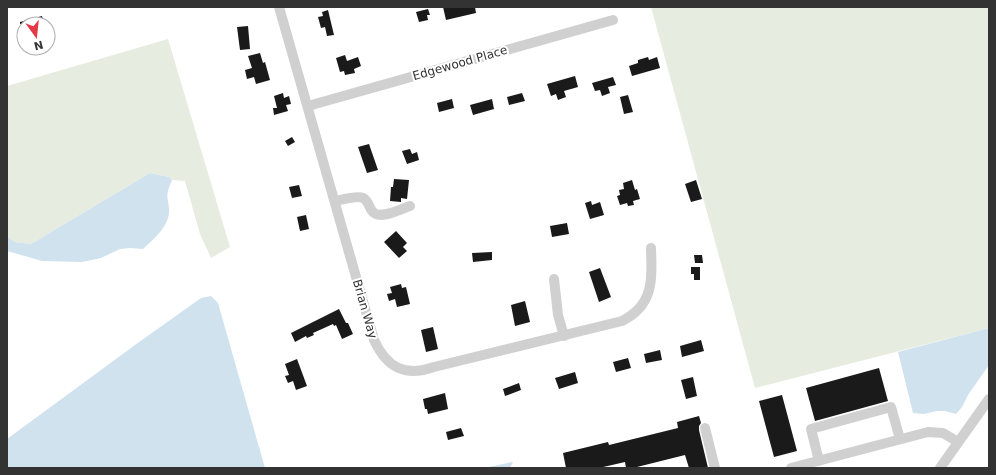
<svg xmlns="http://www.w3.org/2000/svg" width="996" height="475" font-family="'DejaVu Sans',sans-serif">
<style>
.green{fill:#e6ecdf}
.water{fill:#cfe2ee}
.building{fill:#1a1a1a}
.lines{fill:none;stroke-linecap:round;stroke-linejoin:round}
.minor{stroke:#d0d0d0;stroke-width:10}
.labels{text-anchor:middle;stroke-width:4;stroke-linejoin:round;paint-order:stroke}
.street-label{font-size:12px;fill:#333;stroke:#fff}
</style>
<rect width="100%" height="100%" fill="#fff"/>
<path class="green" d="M651,7H989V328L755,388Z
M168,39L230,247L211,258L200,234L185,181L172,180L169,177L150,173L31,244L15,242L7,237V86Z"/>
<path class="water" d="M150,173L169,177L172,180C169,188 166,193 168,201C168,202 169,207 169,207C171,225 155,238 143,249L130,248L120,249L101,258L82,262L42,261L7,251V237L15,242L31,244Z
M211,296L218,303L265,468H7V439L135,345L201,298Z
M989,328V365L968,395L962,407L956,414L945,411H937L924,414L913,413L898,352Z
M513,462L510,468H484Z"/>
<path class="building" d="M443,7H475L476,13L446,20Z
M428,9L430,15H427L428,20L419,22L416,12Z
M328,10L334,35L327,36L325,27L321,28L318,17L323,16L322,12Z
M42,16L44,24H20V22Z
M248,26L250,49L240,50L237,27Z
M260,53L263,63L265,62L270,80L256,84L254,77L247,79L245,70L252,68L248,56Z
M345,55L347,61L358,57L361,66L354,69L355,73L345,75L344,71L340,72L336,58Z
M648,57L649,60L657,57L660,68L632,76L629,66L638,63V60Z
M575,76L578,87L564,91L566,97L558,100L556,94L551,96L547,84Z
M613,77L616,85L608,87L610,93L602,96L600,90L595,91L592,83Z
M283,93L284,98L289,96L291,104L286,105L288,111L274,115L273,108H277L274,96Z
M522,93L525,101L509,105L507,97Z
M628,95L633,112L624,114L620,97Z
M452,99L454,108L439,112L437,103Z
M492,99L494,109L473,115L470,105Z
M292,137L295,142L288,146L285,141Z
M369,144L378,170L367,173L358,147Z
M410,149L412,154L417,152L419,160L407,164L402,151Z
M394,179L409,180L407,199L401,198V202L390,201L391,187H393Z
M632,180L635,190L637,189L640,199L633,201L634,205L628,206L627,203L620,205L617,196L620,195L619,190L624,189L623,183Z
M696,180L702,199L691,202L685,184Z
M299,185L302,196L292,198L289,187Z
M591,201L592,205L600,202L604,215L590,219L585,203Z
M306,215L309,229L300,231L297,217Z
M567,223L569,234L552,237L550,226Z
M396,231L407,243L403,247L407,251L399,258L384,242Z
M492,252V260L473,262L472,253Z
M694,255H702L703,263H695Z
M691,267H700V280H694V274H691Z
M600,268L611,297L599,302L589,272Z
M401,284L402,288L406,287L410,304L397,307L395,299L389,301L387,294L392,293L390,287Z
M525,301L530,322L515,326L511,305Z
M339,309L346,323H348L353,334L342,339L336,325L334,326L333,324L313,333L314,335L307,338L306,336L295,342L291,333Z
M433,327L438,349L426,352L421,330Z
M701,340L704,351L682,357L680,346Z
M660,350L662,360L646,363L644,354Z
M628,358L631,368L616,372L613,362Z
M297,359L307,386L296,390L293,381L288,383L285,376L289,375L285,364Z
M879,368L888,401L815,421L806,388Z
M575,372L578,383L559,389L555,378Z
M693,377L697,396L686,399L681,380Z
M519,383L521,390L505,396L503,389Z
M445,393L448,409L428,414L427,409H425L423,399Z
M782,395L797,451L774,457L759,401Z
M699,416L701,423L699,426V430L708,468H689L685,455L633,468H626L625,462L599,468H566L563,453L608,442L609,445L678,428L677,422Z
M461,428L464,436L448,440L446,432Z"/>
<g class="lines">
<path class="minor" d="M279,7L374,340C387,368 405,377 434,367L622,321C654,305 652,280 651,248
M308,106L613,20
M335,201C341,200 357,195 363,198C368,200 369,207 372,211C379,221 401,209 410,206
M554,279L558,315L564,336
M705,428L715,468
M819,461L811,429L891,407L900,439
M791,468L928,432L943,433L958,442
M940,468L989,399"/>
</g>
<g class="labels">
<g class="street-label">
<text transform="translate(460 63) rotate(-16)" y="4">Edgewood Place</text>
<text transform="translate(365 309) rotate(74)" y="4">Brian Way</text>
</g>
</g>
<rect width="996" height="475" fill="none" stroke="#333333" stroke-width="16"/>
<g transform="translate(36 36) rotate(165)"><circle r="19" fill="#ffffff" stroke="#adadad"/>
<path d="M0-3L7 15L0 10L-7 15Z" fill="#e63946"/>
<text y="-6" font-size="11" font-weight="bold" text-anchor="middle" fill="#333333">N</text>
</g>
</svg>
